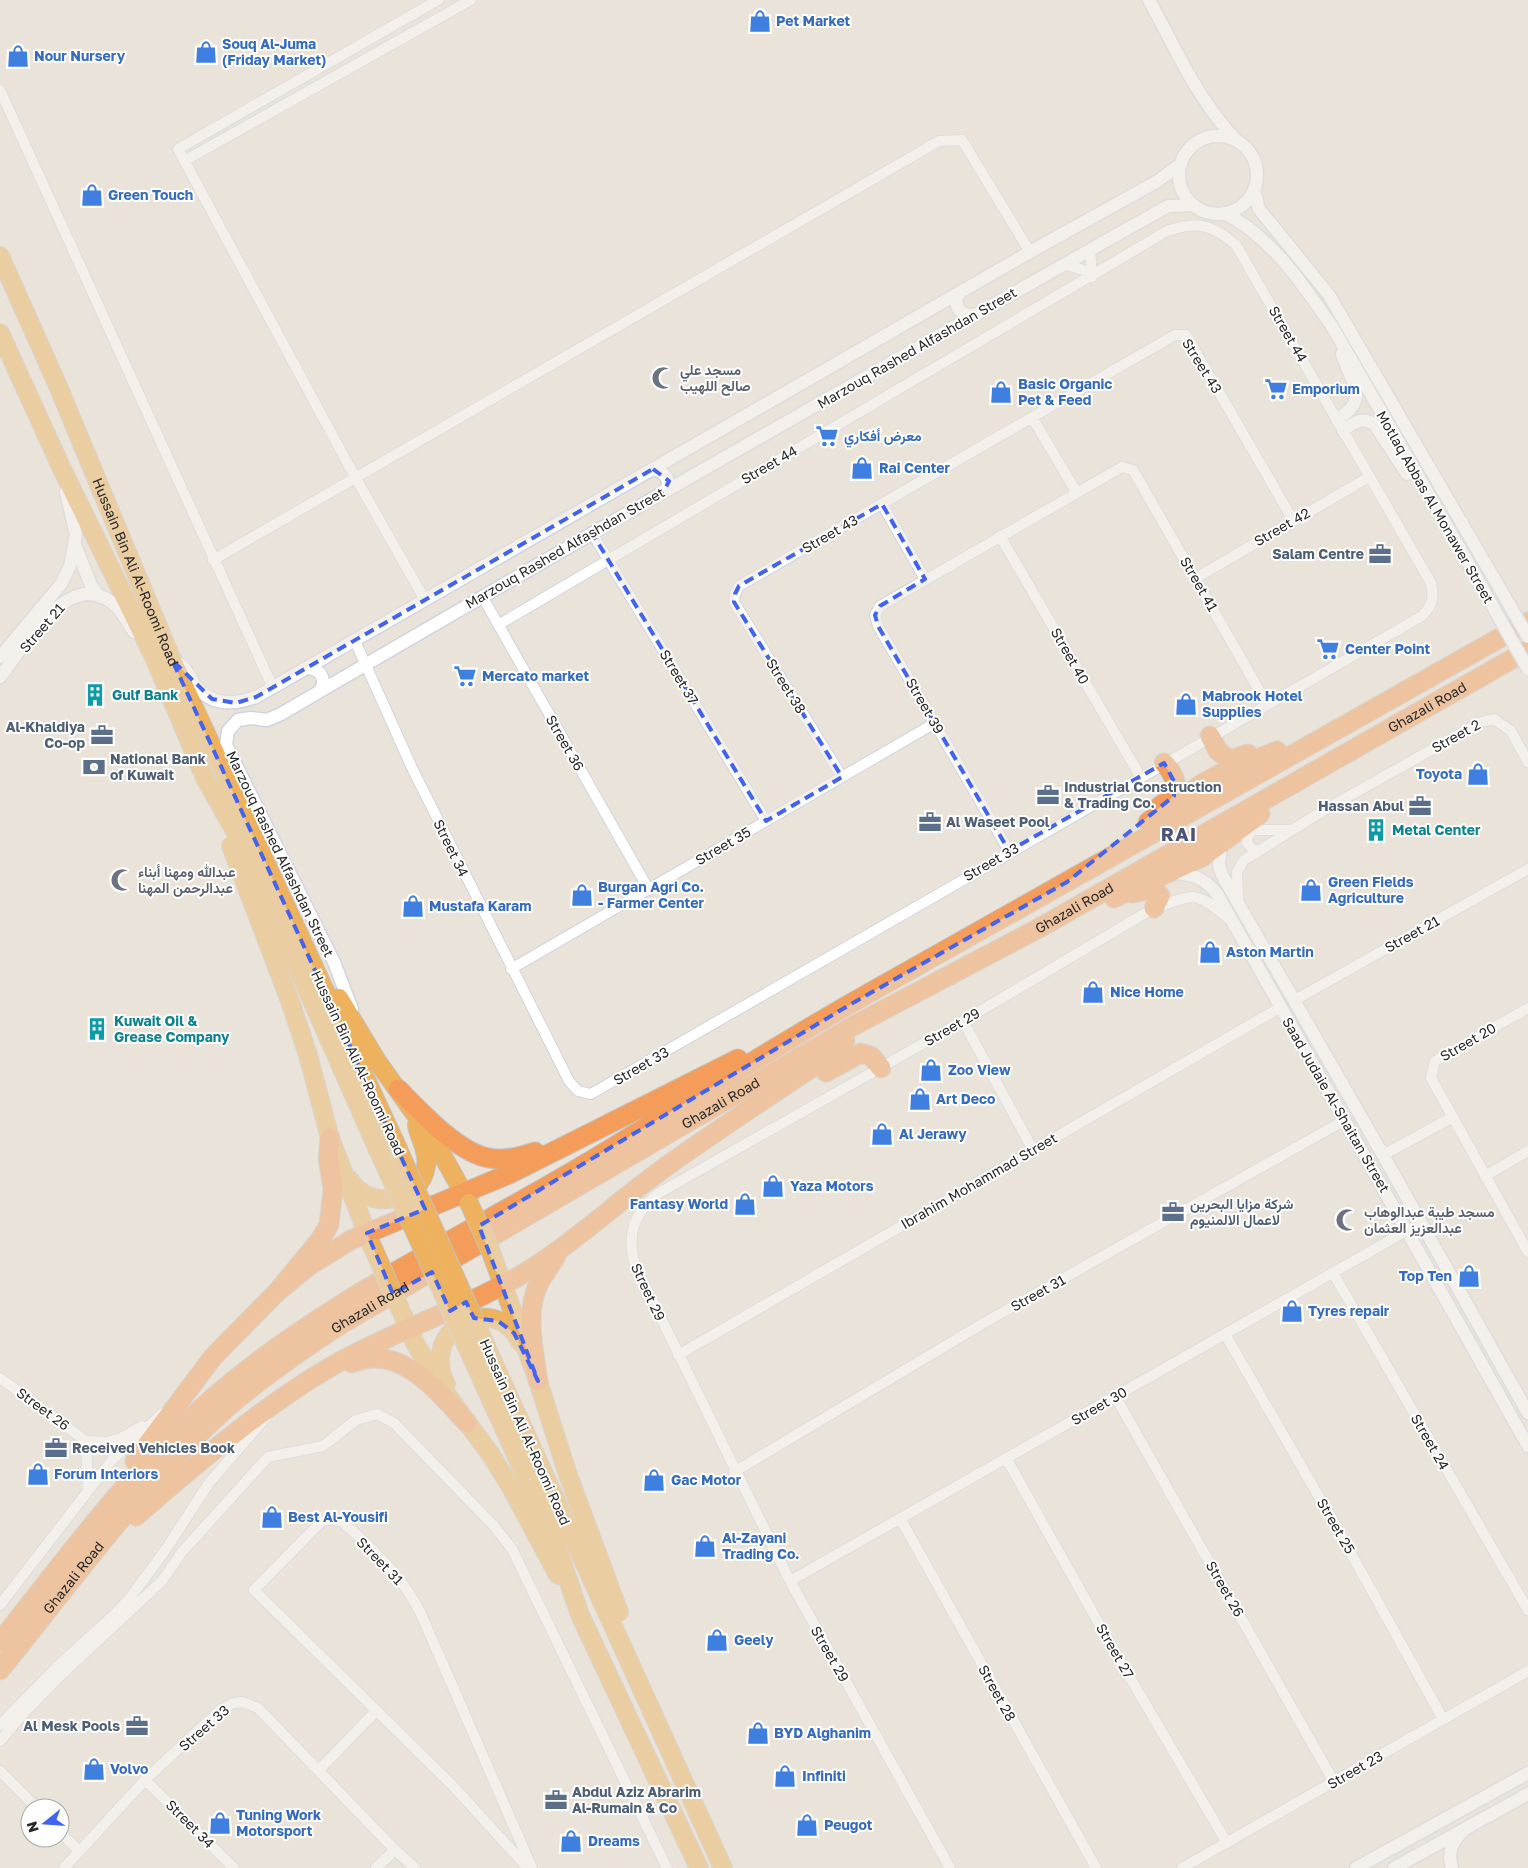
<svg xmlns="http://www.w3.org/2000/svg" width="1528" height="1868" font-family="'Golos Text',Vazirmatn,sans-serif">
<style>
.lines{fill:none;stroke-linecap:round;stroke-linejoin:round}
.minor-casing{stroke:#d0d3e0;stroke-width:12}
.tertiary-casing{stroke:#d0d3e0;stroke-width:15}
.trunk-casing{stroke:#c3c3c3;stroke-width:20}
.motorway-casing{stroke:#c3c3c3;stroke-width:21}
.minor{stroke:#fff;stroke-width:10}
.tertiary{stroke:#fff;stroke-width:12}
.trunk{stroke:#eeb25e;stroke-width:18}
.motorway{stroke:#f49c5a;stroke-width:19}
.tertiary-bridge-casing{stroke:#d0d3e0;stroke-width:15;stroke-linecap:butt}
.trunk-bridge-casing{stroke:#c3c3c3;stroke-width:20;stroke-linecap:butt}
.tertiary-bridge{stroke:#fff;stroke-width:12}
.trunk-bridge{stroke:#eeb25e;stroke-width:18}
.marked{fill:none;stroke:#4263ef;stroke-width:4;stroke-dasharray:10 6;stroke-linejoin:round}
.labels{text-anchor:middle;stroke-width:4;stroke-linejoin:round;paint-order:stroke}
.shop-label{font-size:14px;font-weight:bold;fill:#366cbe;stroke:#fff;text-anchor:start}
.street-label{font-size:14px;fill:#282828;stroke:#fff}
.worship-label{font-size:14px;font-weight:bold;fill:#5b616d;stroke:#fff;text-anchor:start}
.service-label{font-size:14px;font-weight:bold;fill:#4e5e75;stroke:#fff;text-anchor:start}
.culture-label{font-size:14px;font-weight:bold;fill:#0d838f;stroke:#fff;text-anchor:start}
.district-label{font-size:19px;font-weight:bold;letter-spacing:1px;fill:#4b5376;stroke:#fff}
</style>
<rect width="100%" height="100%" fill="#eae3da"/>
<g class="lines">
<defs>
<path id="minor" d="M0,90L273,688
M184,161L471,0
M1090,250L1092,277
M1065,264L1083,270L1092,277
M1033,419L1077,493
M882,504L925,579
M592,533L766,821
M1000,536L1140,776
M213,560L939,141L962,140L1030,252
M1196,578L1369,477
M482,596L649,890
M425,600L355,477L178,149L438,0
M355,641L413,770L569,1081L578,1091L591,1094L1422,616C1433,605 1434,597 1431,583L1236,245C1212,224 1197,221 1167,231L498,625
M842,777L734,602L735,594L739,586L1175,335H1186L1293,520
M1261,850H1253L1247,843V838L1252,830H1293
M1009,851L878,626L875,615L880,606L1122,467L1133,470L1267,704
M1238,900L1237,872L1244,860L1326,809L1481,722L1494,719L1511,731L1528,762
M511,969L935,723
M1295,1000L1528,869
M1528,1008L1435,1061L1431,1078L1528,1252
M963,1021L1033,1150
M1383,1155L1453,1117
M1485,1176L1528,1151
M1333,1273L1528,1610
M1225,1334L1333,1521L1443,1719
M678,1355L1281,1007
M0,1378L86,1441L107,1442L121,1438L142,1426
M1115,1396L1334,1782
M86,1441L88,1490
M1006,1458L1115,1652L1227,1843
M734,1472L982,1324L1345,1120
M900,1518L1096,1868
M790,1581L1408,1230
M0,1605L112,1460L163,1413
M0,1725L61,1663L114,1615L130,1598L164,1552L209,1483L266,1417
M0,1741L23,1714L62,1674L162,1581L182,1552L268,1457L323,1446L356,1420L377,1414L394,1423L494,1526L512,1549L667,1868
M319,1770L376,1711
M0,1771L37,1808
M145,1780L234,1868
M60,1832L79,1851
M64,1868L145,1780L219,1711L233,1703L242,1702L258,1708L395,1850L415,1868
M376,1868L395,1850
M528,1868L453,1786L254,1590L321,1522L330,1519L342,1522C371,1546 404,1579 421,1614L532,1868
M950,1868L790,1581L635,1265C626,1235 634,1212 659,1193L963,1021L1154,908C1195,895 1194,889 1229,919
M1182,1868L1528,1671"/>
<path id="tertiary" d="M1149,0C1175,47 1198,101 1236,140
M1179 175a39 39 0 1 1 78 0a39 39 0 1 1-78 0Z
M1254,189L1259,209L1329,295L1492,575
M1224,213C1271,236 1304,286 1333,328L1479,582
M961,292L957,296C955,308 960,315 972,315
M1337,419C1371,400 1351,383 1342,354
M1343,430C1355,422 1363,416 1375,425L1407,474
M653,469C663,472 669,476 668,487L664,491
M75,545L91,585L100,597
M0,657L61,584L70,566L76,535L66,492
M175,661C186,666 189,676 195,685C211,706 234,705 256,697L1030,252L1156,182L1181,164
M308,668C321,669 327,680 320,691
M0,677C24,647 70,563 116,606C123,613 128,623 134,632
M1221,842L1219,865L1222,875L1383,1155L1528,1413
M1173,873C1192,874 1205,878 1217,894L1528,1446
M352,1009L334,962L226,745L228,731L238,720L251,718L267,720L281,714C575,542 871,373 1168,206L1194,205
M1356,1868L1528,1773
M1394,1868L1528,1794
M1452,1868C1447,1853 1452,1842 1462,1832"/>
<g id="trunk">
<path id="s1" d="M0,256L58,386L172,660L394,1140"/>
<path d="M0,333L62,469L154,657L205,778L245,849L378,1150"/>
<path d="M231,846L290,1001L308,1055L330,1138L372,1246"/>
<path d="M339,998L377,1061L435,1142L469,1203"/>
<path d="M350,1180C369,1212 421,1202 426,1166C429,1151 419,1139 417,1125"/>
<path d="M491,1252L538,1381L568,1475L619,1612"/>
<path d="M403,1315L415,1343L439,1384L491,1455L512,1489L558,1575"/>
<path d="M499,1375L723,1868"/>
<path d="M482,1380L555,1541L580,1615L699,1868"/>
<path d="M446,1384C418,1329 495,1290 520,1342"/>
</g>
<g id="motorway">
<path d="M1210,736L1218,751L1230,760L1248,754"/>
<path d="M1160,806C1164,803 1171,800 1173,796C1181,786 1171,770 1164,763"/>
<path d="M1148,822L1203,783L1224,772L1277,751"/>
<path d="M1133,893L1148,890L1157,892L1160,896L1154,908"/>
<path d="M1114,898L1202,857L1260,814"/>
<path d="M826,1072L861,1053L871,1056L881,1068"/>
<path d="M398,1089C419,1110 458,1153 489,1158C505,1161 520,1157 535,1152"/>
<path d="M277,1292L310,1265L351,1240L509,1174L738,1059"/>
<path d="M352,1363C400,1342 438,1392 467,1423"/>
<path d="M538,1381C534,1349 524,1313 539,1283C544,1274 551,1265 556,1256"/>
<path d="M135,1461L213,1357L277,1292L320,1240L329,1225L333,1189L328,1158L330,1138"/>
<path d="M136,1516C199,1462 260,1408 332,1366C396,1329 468,1308 531,1269C577,1240 616,1203 660,1171C718,1129 780,1089 840,1049L845,1041"/>
<path d="M0,1642C65,1560 128,1473 207,1403C321,1302 462,1238 592,1160C680,1107 766,1052 855,1001C1079,873 1304,748 1528,622"/>
<path id="s2" d="M0,1670C73,1580 142,1483 229,1406C265,1375 303,1349 343,1323L855,1025L1041,927L1528,650"/>
</g>
</defs>
<use href="#minor" class="minor-casing"/>
<use href="#tertiary" class="tertiary-casing"/>
<use href="#trunk" class="trunk-casing"/>
<use href="#motorway" class="motorway-casing"/>
<use href="#minor" class="minor"/>
<use href="#tertiary" class="tertiary"/>
<use href="#trunk" class="trunk"/>
<use href="#motorway" class="motorway"/>
<defs>
<path id="tertiary-bridge" d="M1492,575L1528,637
M1479,582L1528,669"/>
<path id="trunk-bridge" d="M394,1140L499,1375
M378,1150L482,1380
M469,1203L491,1252
M373,1248L401,1311"/>
</defs>
<use href="#tertiary-bridge" class="tertiary-bridge-casing"/>
<use href="#trunk-bridge" class="trunk-bridge-casing"/>
<use href="#tertiary-bridge" class="tertiary-bridge"/>
<use href="#trunk-bridge" class="trunk-bridge"/>
</g>
<path d="M0 0H1528V1868H0ZM653,469L669,481L664,491L592,533L766,821L842,777L734,602L735,594L739,586L882,504L925,579L880,606L875,615L878,626L1009,851L1164,763L1175,783L1174,796L1067,882L851,1004L479,1226L538,1381L514,1333L498,1321L474,1318L466,1302L450,1311L432,1272L393,1294L367,1233L425,1209L172,660L212,699L236,703L256,697Z" fill="#eae3da" fill-opacity=".55" fill-rule="evenodd"/>
<path class="marked" d="M653,469L669,481L664,491L592,533L766,821L842,777L734,602L735,594L739,586L882,504L925,579L880,606L875,615L878,626L1009,851L1164,763L1175,783L1174,796L1067,882L851,1004L479,1226L538,1381L514,1333L498,1321L474,1318L466,1302L450,1311L432,1272L393,1294L367,1233L425,1209L172,660L212,699L236,703L256,697Z"/>
<defs>
<symbol id="shop-bare" viewBox="-9 -9 18 18"><path d="M-5-2.5h2.3a2.7 3.5 0 0 1 5.4 0H5L5.5 6h-11ZM-1.5-2.5h3a1.5 2.3 0 0 0-3 0Z" fill="#3f7fe0" stroke="#fff" stroke-width="2.5" paint-order="stroke"/></symbol>
<symbol id="mosque-bare" viewBox="-9 -9 18 18"><path d="M3.5-4.9A6 6 0 1 0 3.5 4.9A5 5 0 1 1 3.5-4.9Z" fill="#6b7280" stroke="#fff" stroke-width="2.5" paint-order="stroke"/></symbol>
<symbol id="supermarket-bare" viewBox="-9 -9 18 18"><path d="M-6-5.5h2.5l.6 2H6L4.5 2H-2.5L-4.4-4H-6ZM-1.5 3.2a1.3 1.3 0 1 0 .1 0ZM3 3.2a1.3 1.3 0 1 0 .1 0Z" fill="#3f7fe0" stroke="#fff" stroke-width="2.5" paint-order="stroke"/></symbol>
<symbol id="office-bare" viewBox="-9 -9 18 18"><path d="M-6-3h4V-5.5h4V-3h4V5H-6ZM-1-4.5V-3h2v-1.5ZM-6 0V1H6V0Z" fill="#5c6f8a" stroke="#fff" stroke-width="2.5" paint-order="stroke"/></symbol>
<symbol id="building-bare" viewBox="-9 -9 18 18"><path d="M-4-6H4V6H1V3H-1V6H-4ZM-2.5-4.3h1.7v1.8h-1.7ZM.8-4.3h1.7v1.8H.8ZM-2.5-1h1.7V.8h-1.7ZM.8-1h1.7V.8H.8Z" fill="#0f9aa8" stroke="#fff" stroke-width="2.5" paint-order="stroke"/></symbol>
<symbol id="bank-bare" viewBox="-9 -9 18 18"><path d="M-6-4H6V4H-6ZM0-2.3a2.3 2.3 0 1 0 0 4.6a2.3 2.3 0 1 0 0-4.6Z" fill="#5c6f8a" stroke="#fff" stroke-width="2.5" paint-order="stroke"/></symbol>
</defs>
<g fill-rule="evenodd">
<use href="#shop-bare" x="744" y="5" width="32" height="32"/>
<use href="#shop-bare" x="190" y="36" width="32" height="32"/>
<use href="#shop-bare" x="2" y="40" width="32" height="32"/>
<use href="#shop-bare" x="76" y="179" width="32" height="32"/>
<use href="#mosque-bare" x="647" y="362" width="32" height="32"/>
<use href="#supermarket-bare" x="1260" y="373" width="32" height="32"/>
<use href="#shop-bare" x="985" y="376" width="32" height="32"/>
<use href="#supermarket-bare" x="811" y="420" width="32" height="32"/>
<use href="#shop-bare" x="846" y="452" width="32" height="32"/>
<use href="#office-bare" x="1364" y="538" width="32" height="32"/>
<use href="#supermarket-bare" x="1312" y="633" width="32" height="32"/>
<use href="#supermarket-bare" x="449" y="660" width="32" height="32"/>
<use href="#building-bare" x="79" y="679" width="32" height="32"/>
<use href="#shop-bare" x="1170" y="688" width="32" height="32"/>
<use href="#office-bare" x="86" y="719" width="32" height="32"/>
<use href="#bank-bare" x="78" y="751" width="32" height="32"/>
<use href="#shop-bare" x="1462" y="758" width="32" height="32"/>
<use href="#office-bare" x="1032" y="779" width="32" height="32"/>
<use href="#office-bare" x="1404" y="790" width="32" height="32"/>
<use href="#office-bare" x="914" y="806" width="32" height="32"/>
<use href="#building-bare" x="1360" y="814" width="32" height="32"/>
<use href="#mosque-bare" x="106" y="864" width="32" height="32"/>
<use href="#shop-bare" x="1295" y="874" width="32" height="32"/>
<use href="#shop-bare" x="566" y="879" width="32" height="32"/>
<use href="#shop-bare" x="397" y="890" width="32" height="32"/>
<use href="#shop-bare" x="1194" y="936" width="32" height="32"/>
<use href="#shop-bare" x="1077" y="976" width="32" height="32"/>
<use href="#building-bare" x="81" y="1013" width="32" height="32"/>
<use href="#shop-bare" x="915" y="1054" width="32" height="32"/>
<use href="#shop-bare" x="904" y="1083" width="32" height="32"/>
<use href="#shop-bare" x="866" y="1118" width="32" height="32"/>
<use href="#shop-bare" x="757" y="1170" width="32" height="32"/>
<use href="#shop-bare" x="729" y="1188" width="32" height="32"/>
<use href="#office-bare" x="1157" y="1196" width="32" height="32"/>
<use href="#mosque-bare" x="1331" y="1204" width="32" height="32"/>
<use href="#shop-bare" x="1453" y="1260" width="32" height="32"/>
<use href="#shop-bare" x="1276" y="1295" width="32" height="32"/>
<use href="#office-bare" x="40" y="1432" width="32" height="32"/>
<use href="#shop-bare" x="22" y="1458" width="32" height="32"/>
<use href="#shop-bare" x="638" y="1464" width="32" height="32"/>
<use href="#shop-bare" x="256" y="1501" width="32" height="32"/>
<use href="#shop-bare" x="689" y="1530" width="32" height="32"/>
<use href="#shop-bare" x="701" y="1624" width="32" height="32"/>
<use href="#office-bare" x="121" y="1710" width="32" height="32"/>
<use href="#shop-bare" x="742" y="1717" width="32" height="32"/>
<use href="#shop-bare" x="78" y="1753" width="32" height="32"/>
<use href="#shop-bare" x="769" y="1760" width="32" height="32"/>
<use href="#office-bare" x="540" y="1784" width="32" height="32"/>
<use href="#shop-bare" x="204" y="1807" width="32" height="32"/>
<use href="#shop-bare" x="791" y="1809" width="32" height="32"/>
<use href="#shop-bare" x="555" y="1825" width="32" height="32"/>
</g>
<g class="labels">
<g class="shop-label">
<text x="776" y="26">Pet Market</text>
<text x="222" y="49">Souq Al-Juma<tspan x="222" dy="16">(Friday Market)</tspan></text>
<text x="34" y="61">Nour Nursery</text>
<text x="108" y="200">Green Touch</text>
<text x="1018" y="389">Basic Organic<tspan x="1018" dy="16">Pet &amp; Feed</tspan></text>
<text x="1292" y="394">Emporium</text>
<text x="844" y="441">معرض أفكاري</text>
<text x="879" y="473">Rai Center</text>
<text x="1345" y="654">Center Point</text>
<text x="482" y="681">Mercato market</text>
<text x="1202" y="701">Mabrook Hotel<tspan x="1202" dy="16">Supplies</tspan></text>
<text x="1462" y="779" text-anchor="end">Toyota</text>
<text x="1328" y="887">Green Fields<tspan x="1328" dy="16">Agriculture</tspan></text>
<text x="598" y="892">Burgan Agri Co.<tspan x="598" dy="16">- Farmer Center</tspan></text>
<text x="429" y="911">Mustafa Karam</text>
<text x="1226" y="957">Aston Martin</text>
<text x="1110" y="997">Nice Home</text>
<text x="948" y="1075">Zoo View</text>
<text x="936" y="1104">Art Deco</text>
<text x="899" y="1139">Al Jerawy</text>
<text x="790" y="1191">Yaza Motors</text>
<text x="728" y="1209" text-anchor="end">Fantasy World</text>
<text x="1452" y="1281" text-anchor="end">Top Ten</text>
<text x="1308" y="1316">Tyres repair</text>
<text x="54" y="1479">Forum Interiors</text>
<text x="671" y="1485">Gac Motor</text>
<text x="288" y="1522">Best Al-Yousifi</text>
<text x="722" y="1543">Al-Zayani<tspan x="722" dy="16">Trading Co.</tspan></text>
<text x="734" y="1645">Geely</text>
<text x="774" y="1738">BYD Alghanim</text>
<text x="110" y="1774">Volvo</text>
<text x="802" y="1781">Infiniti</text>
<text x="236" y="1820">Tuning Work<tspan x="236" dy="16">Motorsport</tspan></text>
<text x="824" y="1830">Peugot</text>
<text x="588" y="1846">Dreams</text>
</g>
<g class="street-label">
<text transform="translate(1288 334) rotate(60)" y="5">Street 44</text>
<text transform="translate(917 348) rotate(-30)" y="5">Marzouq Rashed Alfashdan Street</text>
<text transform="translate(1202 366) rotate(58)" y="5">Street 43</text>
<text transform="translate(769 465) rotate(-30)" y="5">Street 44</text>
<text transform="translate(1435 507) rotate(60)" y="5">Motlaq Abbas Al Monawer Street</text>
<text transform="translate(1282 527) rotate(-30)" y="5">Street 42</text>
<text transform="translate(830 534) rotate(-30)" y="5">Street 43</text>
<text transform="translate(565 548) rotate(-30)" y="5">Marzouq Rashed Alfashdan Street</text>
<text dy="5" stroke="none"><textPath href="#s1" startOffset="344">Hussain Bin Ali Al-Roomi Road</textPath></text>
<text transform="translate(1199 584) rotate(60)" y="5">Street 41</text>
<text transform="translate(42 628) rotate(-49)" y="5">Street 21</text>
<text transform="translate(1070 656) rotate(60)" y="5">Street 40</text>
<text transform="translate(679 677) rotate(59)" y="5">Street 37</text>
<text transform="translate(786 686) rotate(58)" y="5">Street 38</text>
<text transform="translate(925 706) rotate(60)" y="5">Street 39</text>
<text dy="5" stroke="none"><textPath href="#s2" startOffset="1738">Ghazali Road</textPath></text>
<text transform="translate(1456 736) rotate(-29)" y="5">Street 2</text>
<text transform="translate(565 743) rotate(60)" y="5">Street 36</text>
<text transform="translate(723 846) rotate(-30)" y="5">Street 35</text>
<text transform="translate(451 848) rotate(64)" y="5">Street 34</text>
<text transform="translate(280 854) rotate(64)" y="5">Marzouq Rashed Alfashdan Street</text>
<text transform="translate(991 862) rotate(-30)" y="5">Street 33</text>
<text dy="5" stroke="none"><textPath href="#s2" startOffset="1332">Ghazali Road</textPath></text>
<text transform="translate(1412 934) rotate(-29)" y="5">Street 21</text>
<text transform="translate(952 1027) rotate(-30)" y="5">Street 29</text>
<text transform="translate(1468 1042) rotate(-30)" y="5">Street 20</text>
<text transform="translate(358 1063) rotate(65)" y="5">Hussain Bin Ali Al-Roomi Road</text>
<text transform="translate(641 1066) rotate(-30)" y="5">Street 33</text>
<text dy="5" stroke="none"><textPath href="#s2" startOffset="928">Ghazali Road</textPath></text>
<text transform="translate(1336 1105) rotate(60)" y="5">Saad Judaie Al-Shaitan Street</text>
<text transform="translate(979 1181) rotate(-30)" y="5">Ibrahim Mohammad Street</text>
<text transform="translate(648 1292) rotate(65)" y="5">Street 29</text>
<text transform="translate(1038 1293) rotate(-29)" y="5">Street 31</text>
<text dy="5" stroke="none"><textPath href="#s2" startOffset="522">Ghazali Road</textPath></text>
<text transform="translate(1099 1406) rotate(-30)" y="5">Street 30</text>
<text transform="translate(43 1409) rotate(36)" y="5">Street 26</text>
<text transform="translate(525 1432) rotate(66)" y="5">Hussain Bin Ali Al-Roomi Road</text>
<text transform="translate(1430 1442) rotate(60)" y="5">Street 24</text>
<text transform="translate(1336 1526) rotate(60)" y="5">Street 25</text>
<text transform="translate(380 1561) rotate(46)" y="5">Street 31</text>
<text dy="5" stroke="none"><textPath href="#s2" startOffset="118">Ghazali Road</textPath></text>
<text transform="translate(1225 1589) rotate(60)" y="5">Street 26</text>
<text transform="translate(1115 1651) rotate(60)" y="5">Street 27</text>
<text transform="translate(830 1654) rotate(60)" y="5">Street 29</text>
<text transform="translate(997 1693) rotate(61)" y="5">Street 28</text>
<text transform="translate(204 1728) rotate(-41)" y="5">Street 33</text>
<text transform="translate(1355 1770) rotate(-30)" y="5">Street 23</text>
<text transform="translate(190 1824) rotate(45)" y="5">Street 34</text>
</g>
<g class="worship-label">
<text x="680" y="375">مسجد علي<tspan x="680" dy="16">صالح اللهيب</tspan></text>
<text x="138" y="877">عبدالله ومهنا أبناء<tspan x="138" dy="16">عبدالرحمن المهنا</tspan></text>
<text x="1364" y="1217">مسجد طيبة عبدالوهاب<tspan x="1364" dy="16">عبدالعزيز العثمان</tspan></text>
</g>
<g class="service-label">
<text x="1364" y="559" text-anchor="end">Salam Centre</text>
<text x="85" y="732" text-anchor="end">Al-Khaldiya<tspan x="85" dy="16">Co-op</tspan></text>
<text x="110" y="764">National Bank<tspan x="110" dy="16">of Kuwait</tspan></text>
<text x="1064" y="792">Industrial Construction<tspan x="1064" dy="16">&amp; Trading Co.</tspan></text>
<text x="1404" y="811" text-anchor="end">Hassan Abul</text>
<text x="946" y="827">Al Waseet Pool</text>
<text x="1190" y="1209">شركة مزايا البحرين<tspan x="1190" dy="16">لاعمال الالمنيوم</tspan></text>
<text x="72" y="1453">Received Vehicles Book</text>
<text x="120" y="1731" text-anchor="end">Al Mesk Pools</text>
<text x="572" y="1797">Abdul Aziz Abrarim<tspan x="572" dy="16">Al-Rumain &amp; Co</tspan></text>
</g>
<g class="culture-label">
<text x="112" y="700">Gulf Bank</text>
<text x="1392" y="835">Metal Center</text>
<text x="114" y="1026">Kuwait Oil &amp;<tspan x="114" dy="16">Grease Company</tspan></text>
</g>
<g class="district-label">
<text x="1179" y="841">RAI</text>
</g>
</g>
<g transform="translate(45 1823) rotate(253)"><circle r="24" fill="#ffffff" stroke="#a9a9a9"/>
<path d="M0-4L9 19L0 12L-9 19Z" fill="#4263ef"/>
<text y="-8" font-size="14" font-weight="bold" text-anchor="middle" fill="#282828">N</text>
</g>
</svg>
